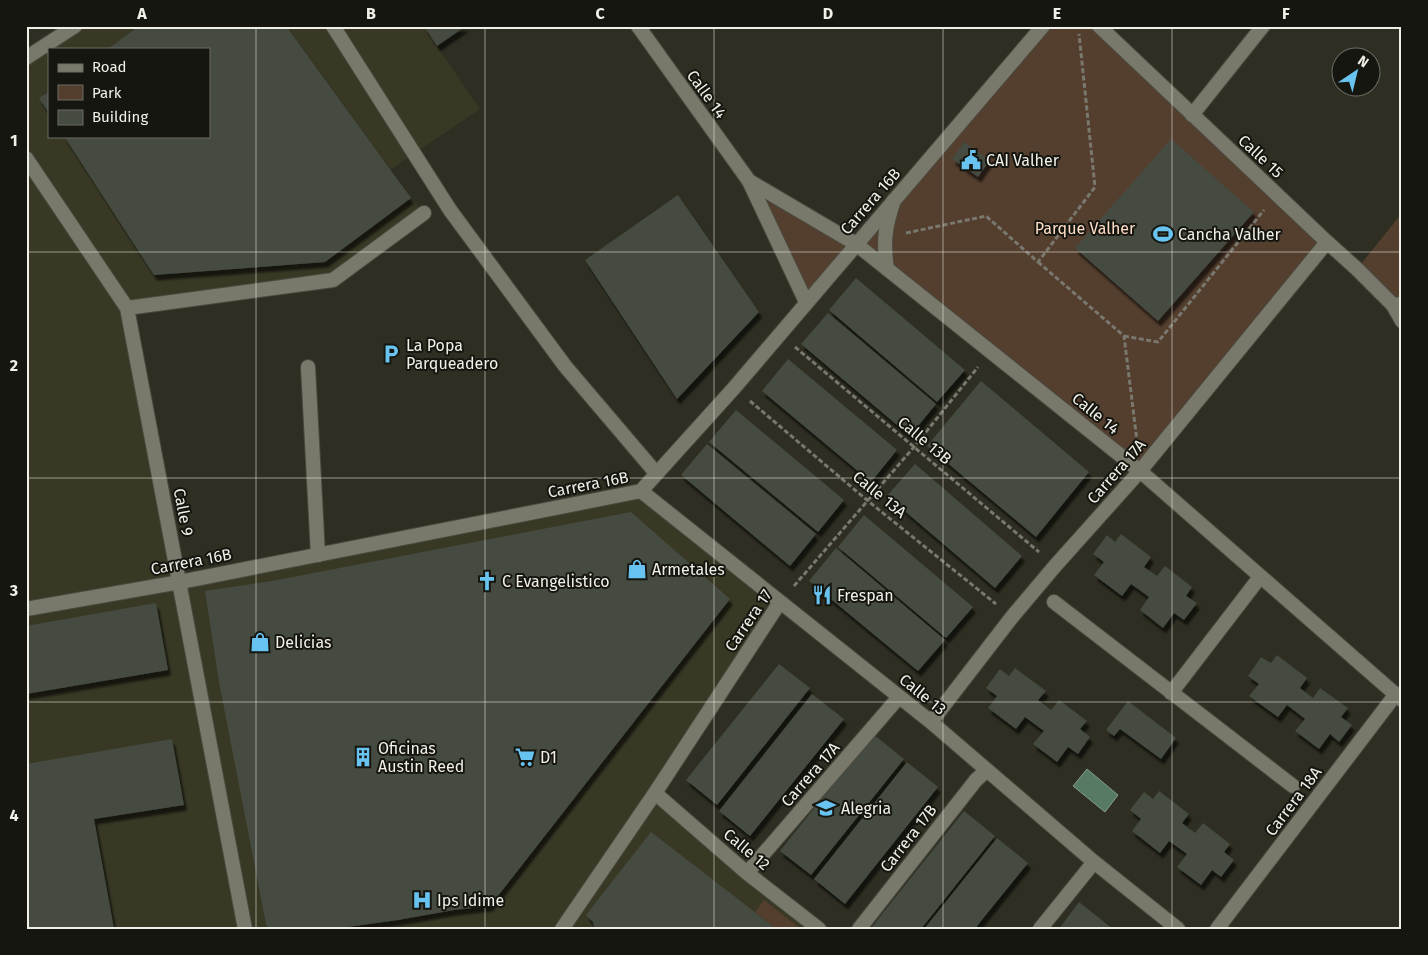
<svg xmlns="http://www.w3.org/2000/svg" width="1428" height="955" font-family="'Fira Sans',sans-serif">
<style>
.built{fill:#383825;fill-rule:evenodd}
.green{fill:#543e2e}
.water{fill:#577a64;stroke:#859d8c}
.building{fill:#454b40;filter:url(#shadow)}
.lines{fill:none;stroke-linecap:round;stroke-linejoin:round}
.service-casing{stroke:#4a4a40;stroke-width:16}
.minor-casing{stroke:#4a4a40;stroke-width:16}
.tertiary-casing{stroke:#4a4a40;stroke-width:16}
.path{stroke:#79786e;stroke-width:3;stroke-dasharray:5 2.5;stroke-linecap:butt}
.service{stroke:#79796b;stroke-width:14}
.minor{stroke:#79796b;stroke-width:14}
.tertiary{stroke:#79796b;stroke-width:14}
.grid{fill:none;stroke:#f0efe8;stroke-width:1;stroke-opacity:0.55}
.labels{text-anchor:middle;stroke-width:4;stroke-linejoin:round;paint-order:stroke}
.street-label{font-size:16px;fill:#f0efe8;stroke:#161610}
.poi-label{font-size:16px;fill:#f0efe8;stroke:#161610;text-anchor:start}
.park-label{font-size:16px;fill:#fedcc5;stroke:#161610}
.neatline{fill:none;stroke:#f0efe8;stroke-width:2}
.grid-label{font-size:16px;text-anchor:middle;font-weight:bold;fill:#f0efe8}
</style>
<defs>
<filter id="shadow"><feDropShadow dx="3" dy="5.5" stdDeviation="1" flood-color="#0009"/></filter>
</defs>
<rect width="100%" height="100%" fill="#2e2e22"/>
<path class="built" d="M75,26H466L437,46L480,109L390,170L424,213L333,280L127,308L180,581L641,491L780,602L656,793L819,929H26V58ZM49,49H209V136H49Z"/>
<path class="green" d="M1043,26H1099L1327,242L1140,471L856,244L806,302L749,181L856,244Z
M1402,213V304L1357,269Z
M764,900L801,929H776L755,912Z"/>
<path class="water" d="M1087,769L1118,795L1105,812L1073,786Z"/>
<path class="building" d="M139,26H286L411,198L325,262L154,275L64,136H209V49H108Z
M424,26H466L437,46Z
M49,92V113L39,98Z
M1171,139L1254,212L1158,321L1075,248Z
M964,142L990,160L978,177L952,159Z
M678,195L759,312L677,399L585,260Z
M856,278L965,370L937,402L829,310Z
M828,313L936,404L910,436L801,344Z
M788,359L897,450L871,482L762,391Z
M981,381L1089,472L1036,537L927,446Z
M736,410L844,500L818,532L709,442Z
M707,444L816,534L790,566L681,475Z
M915,464L1022,556L995,588L887,496Z
M631,512L730,599L490,906L454,910L398,920L333,929H267L219,682L205,591L272,581Z
M864,515L973,607L946,638L838,547Z
M1121,534L1151,557L1144,567L1157,576L1165,566L1192,587L1186,596L1197,603L1184,620L1174,613L1163,628L1140,610L1149,597L1131,584L1122,596L1094,575L1104,562L1093,554L1107,535L1115,542Z
M836,548L945,640L918,671L809,581Z
M156,603L168,670L26,694V626Z
M1277,655L1307,678L1300,688L1313,698L1320,688L1348,708L1341,717L1352,725L1339,742L1330,734L1319,749L1295,731L1305,719L1287,705L1278,717L1249,696L1259,684L1248,676L1261,657L1271,663Z
M779,664L810,688L717,805L686,780Z
M1015,668L1046,691L1038,700L1051,710L1059,700L1087,721L1080,729L1090,737L1078,754L1068,747L1057,762L1033,744L1044,731L1025,717L1016,729L988,708L997,696L986,688L1000,669L1009,676Z
M812,694L844,719L750,836L719,811Z
M1128,701L1176,738L1161,759L1120,729L1114,736L1106,730Z
M873,734L904,759L811,875L780,851Z
M172,739L184,805L94,819L114,929H26V764Z
M907,762L938,787L845,904L814,879Z
M1159,791L1189,814L1182,823L1195,833L1203,823L1230,844L1224,852L1234,860L1221,877L1212,870L1201,885L1177,867L1187,854L1169,841L1160,853L1132,831L1141,819L1130,810L1144,792L1153,799Z
M964,811L995,836L921,929H873L871,928Z
M651,832L734,896L776,929H595L593,922L586,915Z
M997,838L1028,863L981,921L975,929H924Z
M1079,902L1113,929H1059Z"/>
<g class="lines">
<defs>
<path id="service" d="M333,26L450,210L565,366L656,473
M1393,305L1402,321
M308,367L318,555
M1054,602L1293,786
M1171,693L1260,577"/>
<path id="minor" d="M1099,26L1327,242L1357,269L1393,305L1402,304
M26,58L75,26
M1192,115L1263,26
M26,158L127,308L245,929
M749,181L806,302
M127,308L333,280L424,213
M641,491L931,722L1094,862L1178,929
M26,609L180,582L641,491L734,388L1043,26
M931,722L1012,617L1055,566L1140,471L1327,242
M655,793L747,873L819,929
M747,873L899,697
M562,929L655,793L780,602
M859,929L976,780L987,770
M1040,929L1094,862
M1217,929L1396,694"/>
<path id="tertiary" d="M638,26L749,181L856,244L1140,471L1402,700
M887,269C883,241 885,227 894,200"/>
</defs>
<use href="#service" class="service-casing"/>
<use href="#minor" class="minor-casing"/>
<use href="#tertiary" class="tertiary-casing"/>
<path class="path" d="M906,233L986,216L1038,262L1095,187L1079,34
M1038,262L1124,336L1137,441
M1124,336L1158,342L1264,210
M795,347L1039,552
M750,401L868,501L996,604
M794,586L914,447L978,367"/>
<use href="#service" class="service"/>
<use href="#minor" class="minor"/>
<use href="#tertiary" class="tertiary"/>
</g>
<path class="grid" d="M256,26V929M485,26V929M714,26V929M943,26V929M1172,26V929M26,252H1402M26,478H1402M26,702H1402"/>
<defs>
<symbol id="civic-bare" viewBox="-9 -9 18 18"><path d="M-.6-6.5H3V-4.5H.6V-3L4-1V1h2V6H-6V1h2V-1L-.6-3ZM-1.2 2.5V6h2.4V2.5Z" fill="#69c3f1" stroke="#161610" stroke-width="2.5" paint-order="stroke"/></symbol>
<symbol id="stadium-bare" viewBox="-9 -9 18 18"><path d="M0-5a6.5 5 0 1 0 0 10a6.5 5 0 1 0 0-10ZM-3.5-1.8h7v3.6h-7Z" fill="#69c3f1" stroke="#161610" stroke-width="2.5" paint-order="stroke"/></symbol>
<symbol id="parking-bare" viewBox="-9 -9 18 18"><path d="M-3.5-5.5H1a3.5 3.5 0 0 1 0 7H-1V5.5H-3.5ZM-1-3.4V-.6H.8a1.4 1.4 0 0 0 0-2.8Z" fill="#69c3f1" stroke="#161610" stroke-width="2.5" paint-order="stroke"/></symbol>
<symbol id="shop-bare" viewBox="-9 -9 18 18"><path d="M-5-2.5h2.3a2.7 3.5 0 0 1 5.4 0H5L5.5 6h-11ZM-1.5-2.5h3a1.5 2.3 0 0 0-3 0Z" fill="#69c3f1" stroke="#161610" stroke-width="2.5" paint-order="stroke"/></symbol>
<symbol id="church-bare" viewBox="-9 -9 18 18"><path d="M-1.2-6h2.4v3.5h3.3v2.4h-3.3V6h-2.4V-.1h-3.3v-2.4h3.3Z" fill="#69c3f1" stroke="#161610" stroke-width="2.5" paint-order="stroke"/></symbol>
<symbol id="restaurant-bare" viewBox="-9 -9 18 18"><path d="M-5-6h1v4h1v-4h1v4h1v-4h1v5L-1.5 .5V6h-2V.5L-5-1ZM5-6V6H3V1.5H1.5Q1.5-4 5-6Z" fill="#69c3f1" stroke="#161610" stroke-width="2.5" paint-order="stroke"/></symbol>
<symbol id="building-bare" viewBox="-9 -9 18 18"><path d="M-4-6H4V6H1V3H-1V6H-4ZM-2.5-4.3h1.7v1.8h-1.7ZM.8-4.3h1.7v1.8H.8ZM-2.5-1h1.7V.8h-1.7ZM.8-1h1.7V.8H.8Z" fill="#69c3f1" stroke="#161610" stroke-width="2.5" paint-order="stroke"/></symbol>
<symbol id="supermarket-bare" viewBox="-9 -9 18 18"><path d="M-6-5.5h2.5l.6 2H6L4.5 2H-2.5L-4.4-4H-6ZM-1.5 3.2a1.3 1.3 0 1 0 .1 0ZM3 3.2a1.3 1.3 0 1 0 .1 0Z" fill="#69c3f1" stroke="#161610" stroke-width="2.5" paint-order="stroke"/></symbol>
<symbol id="school-bare" viewBox="-9 -9 18 18"><path d="M0-5L7-2L0 1L-7-2ZM-4 1L0 2.5L4 1V4Q0 6-4 4Z" fill="#69c3f1" stroke="#161610" stroke-width="2.5" paint-order="stroke"/></symbol>
<symbol id="hospital-bare" viewBox="-9 -9 18 18"><path d="M-5-5h3v3.5h4V-5h3V5h-3V1.5h-4V5h-3Z" fill="#69c3f1" stroke="#161610" stroke-width="2.5" paint-order="stroke"/></symbol>
</defs>
<g fill-rule="evenodd">
<use href="#civic-bare" x="957" y="146" width="28" height="28"/>
<use href="#stadium-bare" x="1149" y="220" width="28" height="28"/>
<use href="#parking-bare" x="377" y="340" width="28" height="28"/>
<use href="#shop-bare" x="623" y="555" width="28" height="28"/>
<use href="#church-bare" x="473" y="567" width="28" height="28"/>
<use href="#restaurant-bare" x="808" y="581" width="28" height="28"/>
<use href="#shop-bare" x="246" y="628" width="28" height="28"/>
<use href="#building-bare" x="349" y="743" width="28" height="28"/>
<use href="#supermarket-bare" x="511" y="743" width="28" height="28"/>
<use href="#school-bare" x="812" y="794" width="28" height="28"/>
<use href="#hospital-bare" x="408" y="886" width="28" height="28"/>
</g>
<g class="labels">
<g class="street-label">
<text transform="translate(707 94) rotate(54)" y="6">Calle 14</text>
<text transform="translate(1261 156) rotate(43)" y="6">Calle 15</text>
<text transform="translate(870 201) rotate(-49)" y="6">Carrera 16B</text>
<text transform="translate(1096 413) rotate(39)" y="6">Calle 14</text>
<text transform="translate(925 440) rotate(40)" y="6">Calle 13B</text>
<text transform="translate(1116 471) rotate(-49)" y="6">Carrera 17A</text>
<text transform="translate(588 484) rotate(-11)" y="6">Carrera 16B</text>
<text transform="translate(880 494) rotate(39)" y="6">Calle 13A</text>
<text transform="translate(184 512) rotate(79)" y="6">Calle 9</text>
<text transform="translate(191 561) rotate(-11)" y="6">Carrera 16B</text>
<text transform="translate(748 620) rotate(-56)" y="6">Carrera 17</text>
<text transform="translate(923 694) rotate(39)" y="6">Calle 13</text>
<text transform="translate(810 774) rotate(-49)" y="6">Carrera 17A</text>
<text transform="translate(1293 801) rotate(-53)" y="6">Carrera 18A</text>
<text transform="translate(908 838) rotate(-52)" y="6">Carrera 17B</text>
<text transform="translate(747 849) rotate(40)" y="6">Calle 12</text>
</g>
<g class="poi-label">
<text x="986" y="166">CAI Valher</text>
<text x="1178" y="240">Cancha Valher</text>
<text x="406" y="351">La Popa<tspan x="406" dy="18">Parqueadero</tspan></text>
<text x="652" y="575">Armetales</text>
<text x="502" y="587">C Evangelistico</text>
<text x="837" y="601">Frespan</text>
<text x="275" y="648">Delicias</text>
<text x="378" y="754">Oficinas<tspan x="378" dy="18">Austin Reed</tspan></text>
<text x="540" y="763">D1</text>
<text x="841" y="814">Alegria</text>
<text x="437" y="906">Ips Idime</text>
</g>
<g class="park-label">
<text x="1085" y="234">Parque Valher</text>
</g>
</g>
<rect width="1428" height="955" fill="none" stroke="#161610" stroke-width="55"/>
<rect x="48" y="48" width="162" height="90" fill="#161610" stroke="#6d6d66"/>
<rect x="58" y="64" width="25" height="8" fill="#79796b" stroke="#6d6d66"/>
<text x="92" y="72" font-size="15" fill="#f0efe8">Road</text>
<rect x="58" y="85" width="25" height="15" fill="#543e2e" stroke="#6d6d66"/>
<text x="92" y="98" font-size="15" fill="#f0efe8">Park</text>
<rect x="58" y="110" width="25" height="15" fill="#454b40" stroke="#6d6d66"/>
<text x="92" y="122" font-size="15" fill="#f0efe8">Building</text>
<g transform="translate(1356 72) rotate(35)"><circle r="24" fill="#161610" stroke="#6d6d66"/>
<path d="M0-4L9 19L0 12L-9 19Z" fill="#69c3f1"/>
<text y="-8" font-size="14" font-weight="bold" text-anchor="middle" fill="#f0efe8">N</text>
</g>
<rect x="28" y="28" width="1372" height="900" class="neatline"/>
<g class="grid-label">
<text x="142" y="19">A</text>
<text x="371" y="19">B</text>
<text x="600" y="19">C</text>
<text x="828" y="19">D</text>
<text x="1057" y="19">E</text>
<text x="1286" y="19">F</text>
<text x="14" y="146">1</text>
<text x="14" y="371">2</text>
<text x="14" y="596">3</text>
<text x="14" y="821">4</text>
</g>
</svg>
